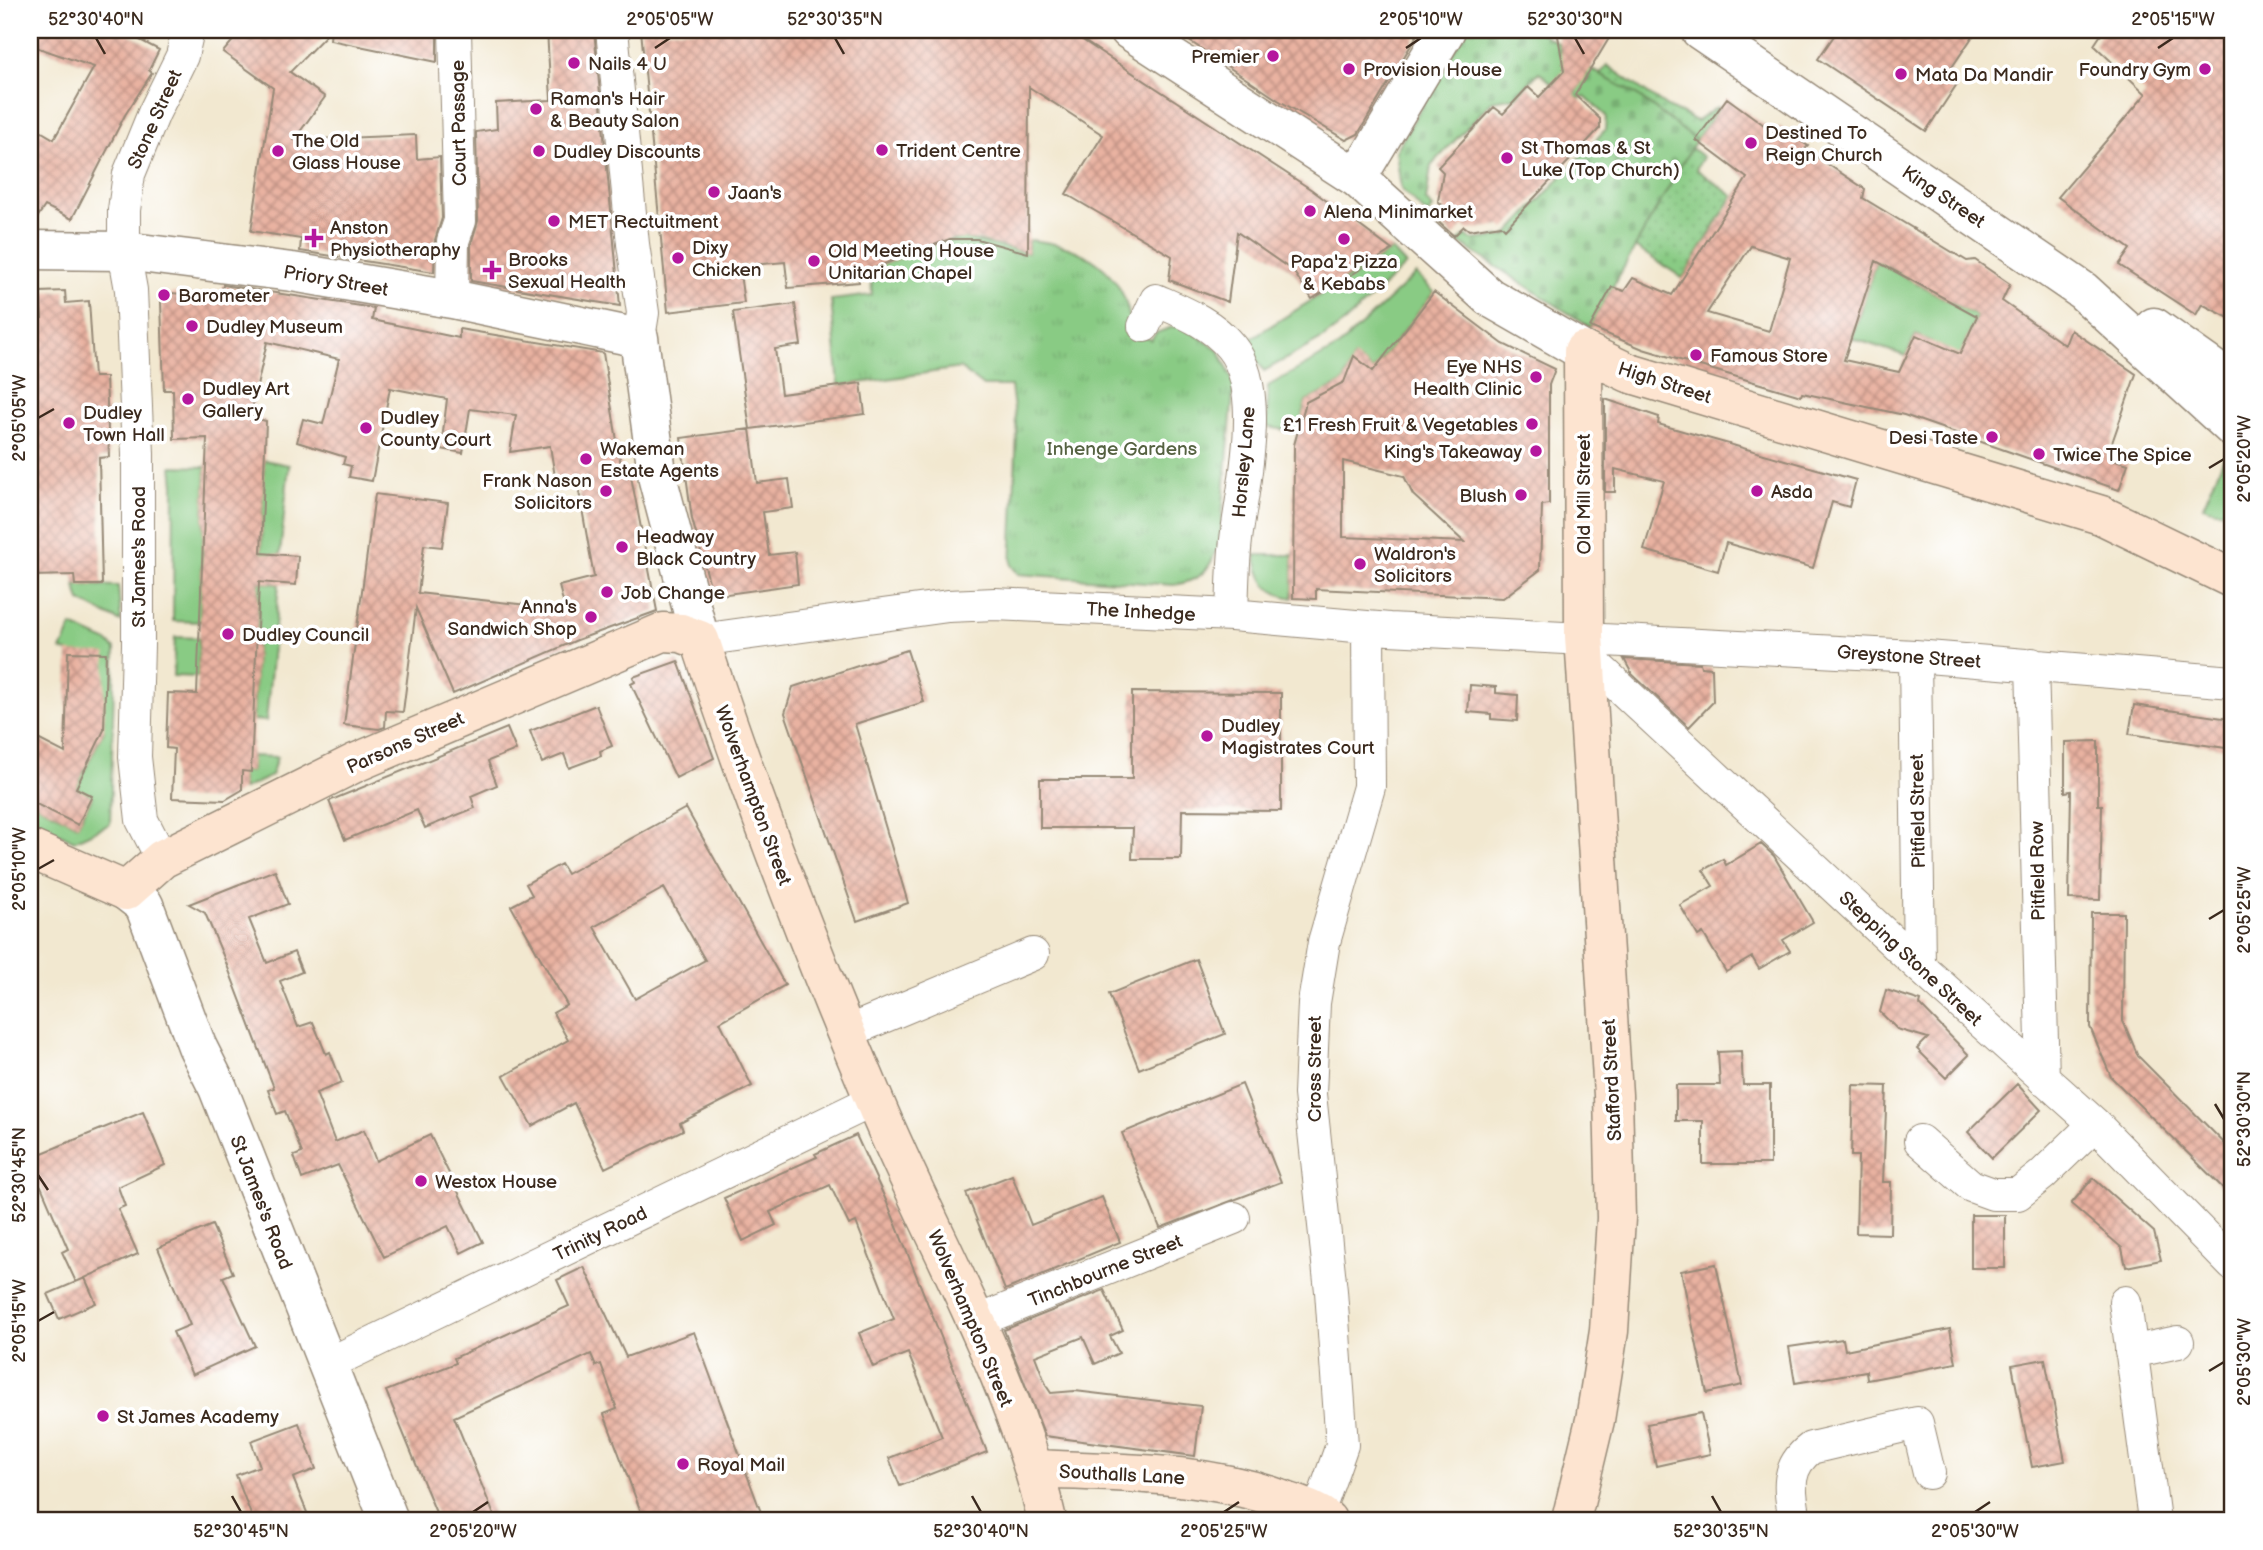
<svg xmlns="http://www.w3.org/2000/svg" width="2263" height="1550" font-family="'Balsamiq Sans',sans-serif">
<style>
.grass{fill:#89cb84;stroke:#627a51;stroke-width:2}
.cemetery{fill:url(#cemetery-stones);stroke:#627a51;stroke-width:2}
.park{fill:url(#park-tufts);stroke:#627a51;stroke-width:2}
.garden{fill:url(#garden-dots);stroke:#627a51;stroke-width:2}
.building{fill:url(#building-cross-hatch);fill-rule:evenodd}
.lines{fill:none;stroke-linecap:round;stroke-linejoin:round}
.minor-casing{stroke:#968977;stroke-width:34}
.tertiary-casing{stroke:#968977;stroke-width:41}
.secondary-casing{stroke:#968977;stroke-width:41}
.minor{stroke:#fff;stroke-width:32}
.tertiary{stroke:#fff;stroke-width:38}
.secondary{stroke:#fde4d0;stroke-width:38}
.ticks{fill:none;stroke:#3b2a1e;stroke-width:2.5}
.poi-dot{fill:#b5179e;stroke:#fff;stroke-width:2.5}
.labels{text-anchor:middle;stroke-width:7;stroke-linejoin:round;paint-order:stroke}
.poi-label{font-size:19px;fill:#3b2a1e;stroke:#fff;text-anchor:start}
.street-label{font-size:19px;fill:#3b2a1e;stroke:#fff}
.park-label{font-size:19px;fill:#566242;stroke:#fff}
.neatline{fill:none;stroke:#3b2a1e;stroke-width:2.5}
.ticks-label{font-size:18px;text-anchor:middle;fill:#3b2a1e}
</style>
<defs>
<pattern id="cemetery-stones" width="16" height="16" patternUnits="userSpaceOnUse" patternTransform="scale(1.75)"><rect width="16" height="16" fill="#89cb84"/><path d="M2 7V4a2 2 0 0 1 4 0v3zM10 15v-3a2 2 0 0 1 4 0v3z" fill="#77ae72"/></pattern>
<pattern id="park-tufts" width="24" height="20" patternUnits="userSpaceOnUse" patternTransform="scale(1.75)"><rect width="24" height="20" fill="#89cb84"/><path d="M3 7l-1-3M5 7V3M7 7l1-3M15 17l-1-3M17 17v-4M19 17l1-3" fill="none" stroke="#77ae72"/></pattern>
<pattern id="garden-dots" width="8" height="8" patternUnits="userSpaceOnUse" patternTransform="scale(1.75)"><rect width="8" height="8" fill="#89cb84"/><path d="M2 2h.1M6 6h.1" fill="none" stroke="#77ae72" stroke-width="1.8" stroke-linecap="round"/></pattern>
<pattern id="building-cross-hatch" width="8" height="8" patternUnits="userSpaceOnUse" patternTransform="scale(1.75)"><rect width="8" height="8" fill="#e9b2a1"/><path d="M0 0l8 8M0 8l8-8" fill="none" stroke="#be9183"/></pattern>
</defs>
<rect width="100%" height="100%" fill="#fff"/>
<filter id="ink" filterUnits="userSpaceOnUse"><feTurbulence type="fractalNoise" baseFrequency=".0143" numOctaves="2"/><feDisplacementMap in="SourceGraphic" scale="14" xChannelSelector="R" yChannelSelector="G"/><feConvolveMatrix kernelMatrix="1 2 1 2 8 2 1 2 1" color-interpolation-filters="sRGB"/></filter>
<filter id="wash" filterUnits="userSpaceOnUse"><feTurbulence type="fractalNoise" baseFrequency=".00686" numOctaves="4" result="noise"/><feDisplacementMap in="SourceGraphic" scale="28" xChannelSelector="R" yChannelSelector="G"/><feGaussianBlur stdDeviation="1.57" result="paint"/><feColorMatrix in="noise" values="0 0 0 0 0 0 0 0 0 0 0 0 0 0 0 0 0 1.4 0 .05"/><feComposite in="paint" operator="in"/></filter>
<g filter="url(#wash)">
<rect width="100%" height="100%" fill="#f2e8d0"/>
<path class="grass" d="M1392,250L1406,265L1345,322L1322,339L1264,371L1245,342Z
M1876,261L1977,316L1948,384L1932,342L1916,335L1906,356L1852,338Z
M1416,274L1434,292L1373,371L1354,357L1344,382L1306,402L1298,432L1267,427L1268,386L1338,347Z
M264,460L289,465L280,555L261,554Z
M2223,460L2233,477V505C2223,514 2215,510 2203,506Z
M172,466L206,467L200,622L173,621L174,485Z
M1255,555H1293V598C1267,594 1260,580 1255,555Z
M259,582L279,584L266,721L253,720Z
M75,585L118,586L121,622L80,601Z
M72,626L108,642L115,649L110,824L74,841L30,819V801L78,825L92,797L76,788L104,730L68,652L61,650Z
M175,637L199,638L198,677L173,676Z
M252,756L277,757L271,776L242,790V771L251,772Z"/>
<path class="cemetery" d="M1466,30H1536L1559,44L1561,52L1634,93L1696,140L1590,327L1458,242L1466,235L1472,240L1506,236L1605,130L1606,116L1585,97L1570,99L1539,72L1516,97L1492,101L1431,166L1426,201L1433,208L1427,215L1401,189L1396,151Z"/>
<path class="park" d="M964,238L1028,253V240C1081,244 1128,270 1130,328L1151,340L1156,333L1169,328L1182,326L1219,350L1234,383L1219,550L1215,552C1209,574 1194,582 1173,585L1018,574L1011,565L1017,432L1011,386H983L960,368L839,386L831,300L872,295L871,269L935,244Z"/>
<path class="garden" d="M1607,65L1667,107L1697,121L1717,107L1719,108L1696,140L1634,93L1600,75Z
M1691,148L1703,157L1696,169L1733,196L1683,278L1635,247Z"/>
<g id="blocks">
<path class="building" d="M30,30H121L159,50L149,70L152,73L125,115L72,219L45,206L30,228V125L54,139L94,67L30,45Z
M242,30H331L290,72L325,97L294,140L416,135L417,159L440,157L442,218L435,240L434,272L300,251L301,239L251,231L273,88L223,52Z
M331,30H437V62L330,40Z
M547,30H594L620,306L471,281V244L478,221L476,132L497,129L496,103L551,100Z
M641,30H1067L1312,190L1392,250L1312,299L1293,271L1237,232L1228,302L1169,280L1172,256L1066,194L1103,135L1029,87L1028,253L977,239H950L858,274L859,282L788,288L785,262L739,266L744,303L668,312Z
M1173,30H1420L1358,134L1346,140L1278,100Z
M1557,30H1614L1575,95L1600,119V128L1505,229L1501,225L1469,230L1464,226L1454,236L1434,218L1445,208L1438,201L1443,172L1438,167L1494,107L1503,114L1528,87L1539,97L1564,71Z
M1838,30H1977L1946,76L1957,84L1926,131L1818,59Z
M2104,30H2219L2233,38V320L2202,304L2196,315L2119,265L2130,249L2058,197L2146,94L2094,45Z
M1727,98L1775,133L1780,127L1808,146L1805,149L1865,189L1863,198L1967,261L1975,260L2010,284L2002,301L2065,345L2071,330L2136,374L2107,457L2128,464L2119,490L1904,415L1802,393L1801,396L1643,349L1590,327L1612,287L1624,291L1633,278L1672,295L1747,178L1696,140ZM1751,246L1790,258L1769,331L1707,313ZM1876,261L1977,316L1960,354L1916,335L1899,372L1844,360Z
M223,285L374,308L372,320L459,338V329L603,353L622,472L630,471L657,611L577,640L453,694L416,608L403,712L386,711L385,727L379,729L344,725L375,494L448,503L442,547L424,545L418,593L565,609L559,586L594,577L577,480L556,483L550,446L510,452L516,415L470,409L463,453L441,449L447,399L390,388L372,481L349,477L351,466L343,464L345,457L297,442L303,419L323,424L339,359L267,342L250,417L266,421L261,553L298,556L296,585L259,582L251,772L242,771V790L225,800L172,798L174,749L166,748L168,693L197,694L207,438L174,439L173,390H164L161,302L172,293L220,298Z
M65,291L66,303L89,301L94,377H106L109,457L99,458L102,585H75L74,575L30,576V318H42L40,292Z
M1434,292L1503,344L1555,369L1549,385V504L1542,505L1540,570L1503,598L1316,589V599L1293,598L1294,445L1306,402L1344,382L1354,356L1373,371ZM1343,461L1404,476L1413,495L1464,542L1343,537Z
M795,304L801,345L775,349L781,394L861,383L865,414L750,429L757,483L789,479L793,508L763,512L769,555L795,552L798,584L713,596L692,519L681,438L750,429L733,312Z
M1605,399L1659,417L1658,424L1856,480L1849,507L1832,502L1813,568L1726,543L1718,571L1644,550L1664,481L1615,469V492H1605Z
M907,650L924,702L855,724L908,903L857,921L785,713L793,687Z
M68,652L106,653L104,730L76,788L92,796L78,825L30,801V735L65,753Z
M1624,659L1700,663L1701,667L1712,668L1713,702L1689,727L1632,674Z
M678,661L714,758L676,778L631,684L635,682L633,677Z
M1470,685L1496,687V693L1518,695L1517,721L1491,719V714L1468,712Z
M1132,692L1281,693V811L1182,810L1181,859H1132L1133,828H1040V779H1132Z
M596,705L612,746L600,751L601,756L569,768L564,754L542,763L530,731Z
M2134,705L2230,719L2226,748L2129,734Z
M507,728L516,750L488,761L497,785L471,796L475,808L425,828L417,810L345,840L329,801Z
M2098,741V805H2102L2100,900L2069,899L2071,791L2065,792V742Z
M686,808L785,985L720,1022L752,1086L680,1123L683,1130L605,1168L574,1103L532,1126L504,1076L568,1040L553,1013L567,1005L511,906L532,895L526,884L561,864L567,874ZM664,888L705,960L635,999L594,927Z
M1761,844L1774,856L1813,922L1783,940L1790,951L1759,969L1752,957L1726,972L1703,933L1698,936L1680,905L1713,886L1703,870L1723,859L1726,865Z
M275,870L288,904L249,919L267,963L294,952L302,972L280,981L298,1027L313,1022L326,1054L330,1052L342,1083L316,1093L335,1142L364,1130L376,1161L430,1135L483,1242L461,1253L448,1226L384,1257L338,1165L302,1179L294,1156L302,1153L285,1111L277,1114L268,1090L274,1088L225,960L205,913L189,904Z
M2091,913H2124L2123,1021L2138,1056L2233,1152V1198L2111,1077L2090,1027Z
M1196,959L1225,1034L1139,1069L1109,994Z
M1886,990L1921,1001L1920,1005L1969,1055L1946,1078L1917,1049L1928,1038L1897,1029L1880,1012Z
M1741,1051L1743,1085H1770V1164H1703V1121H1676V1085H1720L1718,1052Z
M1242,1084L1281,1182L1160,1228L1122,1133Z
M2017,1084L2041,1110L1992,1158L1968,1132Z
M1853,1085L1887,1086L1883,1182H1891L1890,1234L1856,1233L1858,1156H1851Z
M143,1112L165,1165L118,1187L125,1206L118,1209L138,1254L76,1282L62,1252L68,1249L41,1186L30,1191V1158Z
M856,1135L889,1207L987,1452L900,1486L889,1458L942,1437L908,1353L873,1367L859,1333L894,1319L856,1222L849,1225L830,1185L770,1212L776,1225L743,1241L724,1198L817,1157L815,1154Z
M1012,1175L1031,1225L1102,1197L1120,1242L1005,1290L966,1193Z
M2093,1178L2154,1232L2161,1260L2126,1267L2122,1248L2071,1204Z
M1971,1215H2005V1268H1971Z
M212,1225L233,1273L223,1277L255,1346L192,1375L173,1332L190,1325L158,1248Z
M1716,1264L1742,1385L1707,1393L1681,1271Z
M584,1267L626,1357L694,1332L762,1515L744,1520H644L604,1414L617,1409L601,1364L596,1366L591,1354L454,1417L496,1520H439L386,1391L456,1363L454,1358L569,1306L557,1280Z
M85,1278L96,1303L59,1319L48,1294Z
M1104,1290L1123,1330L1110,1336L1119,1353L1095,1364L1083,1337L1035,1356L1047,1387L1051,1393L1075,1391L1201,1406L1195,1456L1045,1436L1004,1330Z
M1950,1329L1956,1363L1867,1380L1866,1371L1795,1383L1789,1347L1843,1339L1845,1350Z
M2045,1359L2065,1461L2032,1467L2012,1365Z
M1701,1413L1710,1454L1656,1466L1647,1424Z
M299,1423L316,1469L293,1478L310,1520H253L236,1475L260,1466L251,1441Z"/>
</g>
</g>
<g filter="url(#ink)">
<use href="#blocks" fill-opacity="0" stroke="#968977" stroke-width="2"/>
<g class="lines">
<defs>
<path id="minor" d="M612,30L633,244L643,313L639,338
M452,299L453,241L460,221L455,30
M1144,326L1156,300C1183,312 1212,323 1231,347C1267,391 1242,488 1236,540C1233,565 1233,590 1232,615
M700,640L948,606L995,604L1232,615L1389,629L1915,656L2233,682
M1584,654L1919,966L2095,1124L2233,1265
M1915,656L1919,966
M2032,664L2043,1079
M162,859L142,820L135,757L138,645V454L131,290L124,251V210L129,174L154,113L182,56L188,30
M847,1032L1033,954
M1920,1141L1971,1186L1993,1194H2018L2042,1175L2095,1124
M2125,1302L2154,1520
M975,1322L1234,1218
M2131,1352L2178,1342
M326,1365L874,1100
M1318,1513L1342,1445L1331,1291L1310,1094L1314,1003L1324,942L1369,787L1368,627
M1795,1520C1790,1491 1784,1468 1811,1448L1917,1423L1929,1473"/>
<path id="tertiary" d="M1129,30L1357,178L1489,297L1583,351
M1700,30L2083,291L2233,428
M1357,178L1446,30
M30,250L124,251L292,272L452,299L639,338L658,480L700,640
M2154,327L2233,383
M126,891L144,905L197,1046L218,1088L389,1520"/>
<path id="secondary" d="M30,849L126,891L162,859L355,763L663,632L681,633L700,640C751,796 810,949 874,1100C931,1237 1014,1375 1047,1520
M1035,1469C1119,1473 1203,1471 1283,1500C1299,1506 1314,1510 1327,1520
M1571,1520L1595,1420L1609,1331L1616,1218L1613,1095L1584,636L1583,351L1629,373L2101,515L2233,579"/>
</defs>
<use href="#minor" class="minor-casing"/>
<use href="#tertiary" class="tertiary-casing"/>
<use href="#secondary" class="secondary-casing"/>
<use href="#minor" class="minor"/>
<use href="#tertiary" class="tertiary"/>
<use href="#secondary" class="secondary"/>
</g>
</g>
<path class="ticks" d="M96,38L105,54M835,38L844,54M1575,38L1584,54M655,48L670,38M1406,48L1421,38M2158,48L2173,38M38,418L54,409M2209,468L2224,459M38,869L54,860M2209,919L2224,910M2215,1104L2224,1119M38,1175L48,1190M38,1321L54,1312M2209,1371L2224,1362M232,1496L241,1512M972,1496L981,1512M1712,1496L1721,1512M473,1512L488,1502M1224,1512L1239,1502M1975,1512L1990,1502"/>
<g class="poi-dot">
<circle cx="1273" cy="56" r="7"/>
<circle cx="574" cy="63" r="7"/>
<circle cx="1349" cy="69" r="7"/>
<circle cx="2205" cy="69" r="7"/>
<circle cx="1901" cy="74" r="7"/>
<circle cx="536" cy="109" r="7"/>
<circle cx="1751" cy="143" r="7"/>
<circle cx="882" cy="150" r="7"/>
<circle cx="278" cy="151" r="7"/>
<circle cx="539" cy="151" r="7"/>
<circle cx="1507" cy="158" r="7"/>
<circle cx="714" cy="192" r="7"/>
<circle cx="1310" cy="211" r="7"/>
<circle cx="554" cy="221" r="7"/>
<path d="M310.5 227.5h7v7h7v7h-7v7h-7v-7h-7v-7h7z"/>
<circle cx="1344" cy="239" r="7"/>
<circle cx="678" cy="258" r="7"/>
<circle cx="814" cy="261" r="7"/>
<path d="M488.5 259.5h7v7h7v7h-7v7h-7v-7h-7v-7h7z"/>
<circle cx="164" cy="295" r="7"/>
<circle cx="192" cy="326" r="7"/>
<circle cx="1696" cy="355" r="7"/>
<circle cx="1536" cy="377" r="7"/>
<circle cx="188" cy="399" r="7"/>
<circle cx="69" cy="423" r="7"/>
<circle cx="1532" cy="424" r="7"/>
<circle cx="366" cy="428" r="7"/>
<circle cx="1992" cy="437" r="7"/>
<circle cx="1536" cy="451" r="7"/>
<circle cx="2039" cy="454" r="7"/>
<circle cx="586" cy="459" r="7"/>
<circle cx="606" cy="491" r="7"/>
<circle cx="1757" cy="491" r="7"/>
<circle cx="1521" cy="495" r="7"/>
<circle cx="622" cy="547" r="7"/>
<circle cx="1360" cy="564" r="7"/>
<circle cx="607" cy="592" r="7"/>
<circle cx="591" cy="617" r="7"/>
<circle cx="228" cy="634" r="7"/>
<circle cx="1207" cy="736" r="7"/>
<circle cx="421" cy="1181" r="7"/>
<circle cx="103" cy="1416" r="7"/>
<circle cx="683" cy="1464" r="7"/>
</g>
<g class="labels">
<g class="poi-label">
<text x="1259" y="63" text-anchor="end">Premier</text>
<text x="588" y="70">Nails 4 U</text>
<text x="1363" y="76">Provision House</text>
<text x="2191" y="76" text-anchor="end">Foundry Gym</text>
<text x="1915" y="81">Mata Da Mandir</text>
<text x="550" y="105">Raman's Hair<tspan x="550" dy="22">&amp; Beauty Salon</tspan></text>
<text x="1765" y="139">Destined To<tspan x="1765" dy="22">Reign Church</tspan></text>
<text x="292" y="147">The Old<tspan x="292" dy="22">Glass House</tspan></text>
<text x="1521" y="154">St Thomas &amp; St<tspan x="1521" dy="22">Luke (Top Church)</tspan></text>
<text x="896" y="157">Trident Centre</text>
<text x="553" y="158">Dudley Discounts</text>
<text x="728" y="199">Jaan's</text>
<text x="1324" y="218">Alena Minimarket</text>
<text x="568" y="228">MET Rectuitment</text>
<text x="330" y="234">Anston<tspan x="330" dy="22">Physiotheraphy</tspan></text>
<text x="692" y="254">Dixy<tspan x="692" dy="22">Chicken</tspan></text>
<text x="828" y="257">Old Meeting House<tspan x="828" dy="22">Unitarian Chapel</tspan></text>
<text x="508" y="266">Brooks<tspan x="508" dy="22">Sexual Health</tspan></text>
<text x="1344" y="268" text-anchor="middle">Papa'z Pizza<tspan x="1344" dy="22">&amp; Kebabs</tspan></text>
<text x="178" y="302">Barometer</text>
<text x="206" y="333">Dudley Museum</text>
<text x="1710" y="362">Famous Store</text>
<text x="1522" y="373" text-anchor="end">Eye NHS<tspan x="1522" dy="22">Health Clinic</tspan></text>
<text x="202" y="395">Dudley Art<tspan x="202" dy="22">Gallery</tspan></text>
<text x="83" y="419">Dudley<tspan x="83" dy="22">Town Hall</tspan></text>
<text x="380" y="424">Dudley<tspan x="380" dy="22">County Court</tspan></text>
<text x="1518" y="431" text-anchor="end">£1 Fresh Fruit &amp; Vegetables</text>
<text x="1978" y="444" text-anchor="end">Desi Taste</text>
<text x="600" y="455">Wakeman<tspan x="600" dy="22">Estate Agents</tspan></text>
<text x="1522" y="458" text-anchor="end">King's Takeaway</text>
<text x="2053" y="461">Twice The Spice</text>
<text x="592" y="487" text-anchor="end">Frank Nason<tspan x="592" dy="22">Solicitors</tspan></text>
<text x="1771" y="498">Asda</text>
<text x="1507" y="502" text-anchor="end">Blush</text>
<text x="636" y="543">Headway<tspan x="636" dy="22">Black Country</tspan></text>
<text x="1374" y="560">Waldron's<tspan x="1374" dy="22">Solicitors</tspan></text>
<text x="621" y="599">Job Change</text>
<text x="577" y="613" text-anchor="end">Anna's<tspan x="577" dy="22">Sandwich Shop</tspan></text>
<text x="242" y="641">Dudley Council</text>
<text x="1221" y="732">Dudley<tspan x="1221" dy="22">Magistrates Court</tspan></text>
<text x="435" y="1188">Westox House</text>
<text x="117" y="1423">St James Academy</text>
<text x="697" y="1471">Royal Mail</text>
</g>
<g class="street-label">
<text transform="translate(154 119) rotate(-66)" y="7">Stone Street</text>
<text transform="translate(458 123) rotate(-91)" y="7">Court Passage</text>
<text transform="translate(1944 196) rotate(34)" y="7">King Street</text>
<text transform="translate(336 280) rotate(10)" y="7">Priory Street</text>
<text transform="translate(1665 382) rotate(18)" y="7">High Street</text>
<text transform="translate(1243 462) rotate(-85)" y="7">Horsley Lane</text>
<text transform="translate(1583 494) rotate(-90)" y="7">Old Mill Street</text>
<text transform="translate(138 557) rotate(-90)" y="7">St James's Road</text>
<text transform="translate(1141 611) rotate(3)" y="7">The Inhedge</text>
<text transform="translate(1909 656) rotate(4)" y="7">Greystone Street</text>
<text transform="translate(405 742) rotate(-24)" y="7">Parsons Street</text>
<text transform="translate(754 795) rotate(70)" y="7">Wolverhampton Street</text>
<text transform="translate(1917 811) rotate(-91)" y="7">Pitfield Street</text>
<text transform="translate(2037 871) rotate(-91)" y="7">Pitfield Row</text>
<text transform="translate(1911 958) rotate(43)" y="7">Stepping Stone Street</text>
<text transform="translate(1314 1069) rotate(-90)" y="7">Cross Street</text>
<text transform="translate(1611 1080) rotate(-93)" y="7">Stafford Street</text>
<text transform="translate(262 1202) rotate(69)" y="7">St James's Road</text>
<text transform="translate(600 1233) rotate(-26)" y="7">Trinity Road</text>
<text transform="translate(1105 1270) rotate(-22)" y="7">Tinchbourne Street</text>
<text transform="translate(971 1318) rotate(67)" y="7">Wolverhampton Street</text>
<text transform="translate(1122 1474) rotate(3)" y="7">Southalls Lane</text>
</g>
<g class="park-label">
<text x="1122" y="455">Inhenge Gardens</text>
</g>
</g>
<rect width="2263" height="1550" fill="none" stroke="#fff" stroke-width="77"/>
<rect x="38" y="38" width="2186" height="1474" class="neatline"/>
<g class="ticks-label">
<text x="96" y="25">52°30'40"N</text>
<text x="670" y="25">2°05'05"W</text>
<text x="835" y="25">52°30'35"N</text>
<text x="1421" y="25">2°05'10"W</text>
<text x="1575" y="25">52°30'30"N</text>
<text x="2173" y="25">2°05'15"W</text>
<text transform="translate(19 418) rotate(-90)" y="6">2°05'05"W</text>
<text transform="translate(2244 459) rotate(-90)" y="6">2°05'20"W</text>
<text transform="translate(19 869) rotate(-90)" y="6">2°05'10"W</text>
<text transform="translate(2244 910) rotate(-90)" y="6">2°05'25"W</text>
<text transform="translate(2244 1119) rotate(-90)" y="6">52°30'30"N</text>
<text transform="translate(19 1175) rotate(-90)" y="6">52°30'45"N</text>
<text transform="translate(19 1321) rotate(-90)" y="6">2°05'15"W</text>
<text transform="translate(2244 1362) rotate(-90)" y="6">2°05'30"W</text>
<text x="241" y="1537">52°30'45"N</text>
<text x="473" y="1537">2°05'20"W</text>
<text x="981" y="1537">52°30'40"N</text>
<text x="1224" y="1537">2°05'25"W</text>
<text x="1721" y="1537">52°30'35"N</text>
<text x="1975" y="1537">2°05'30"W</text>
</g>
</svg>
